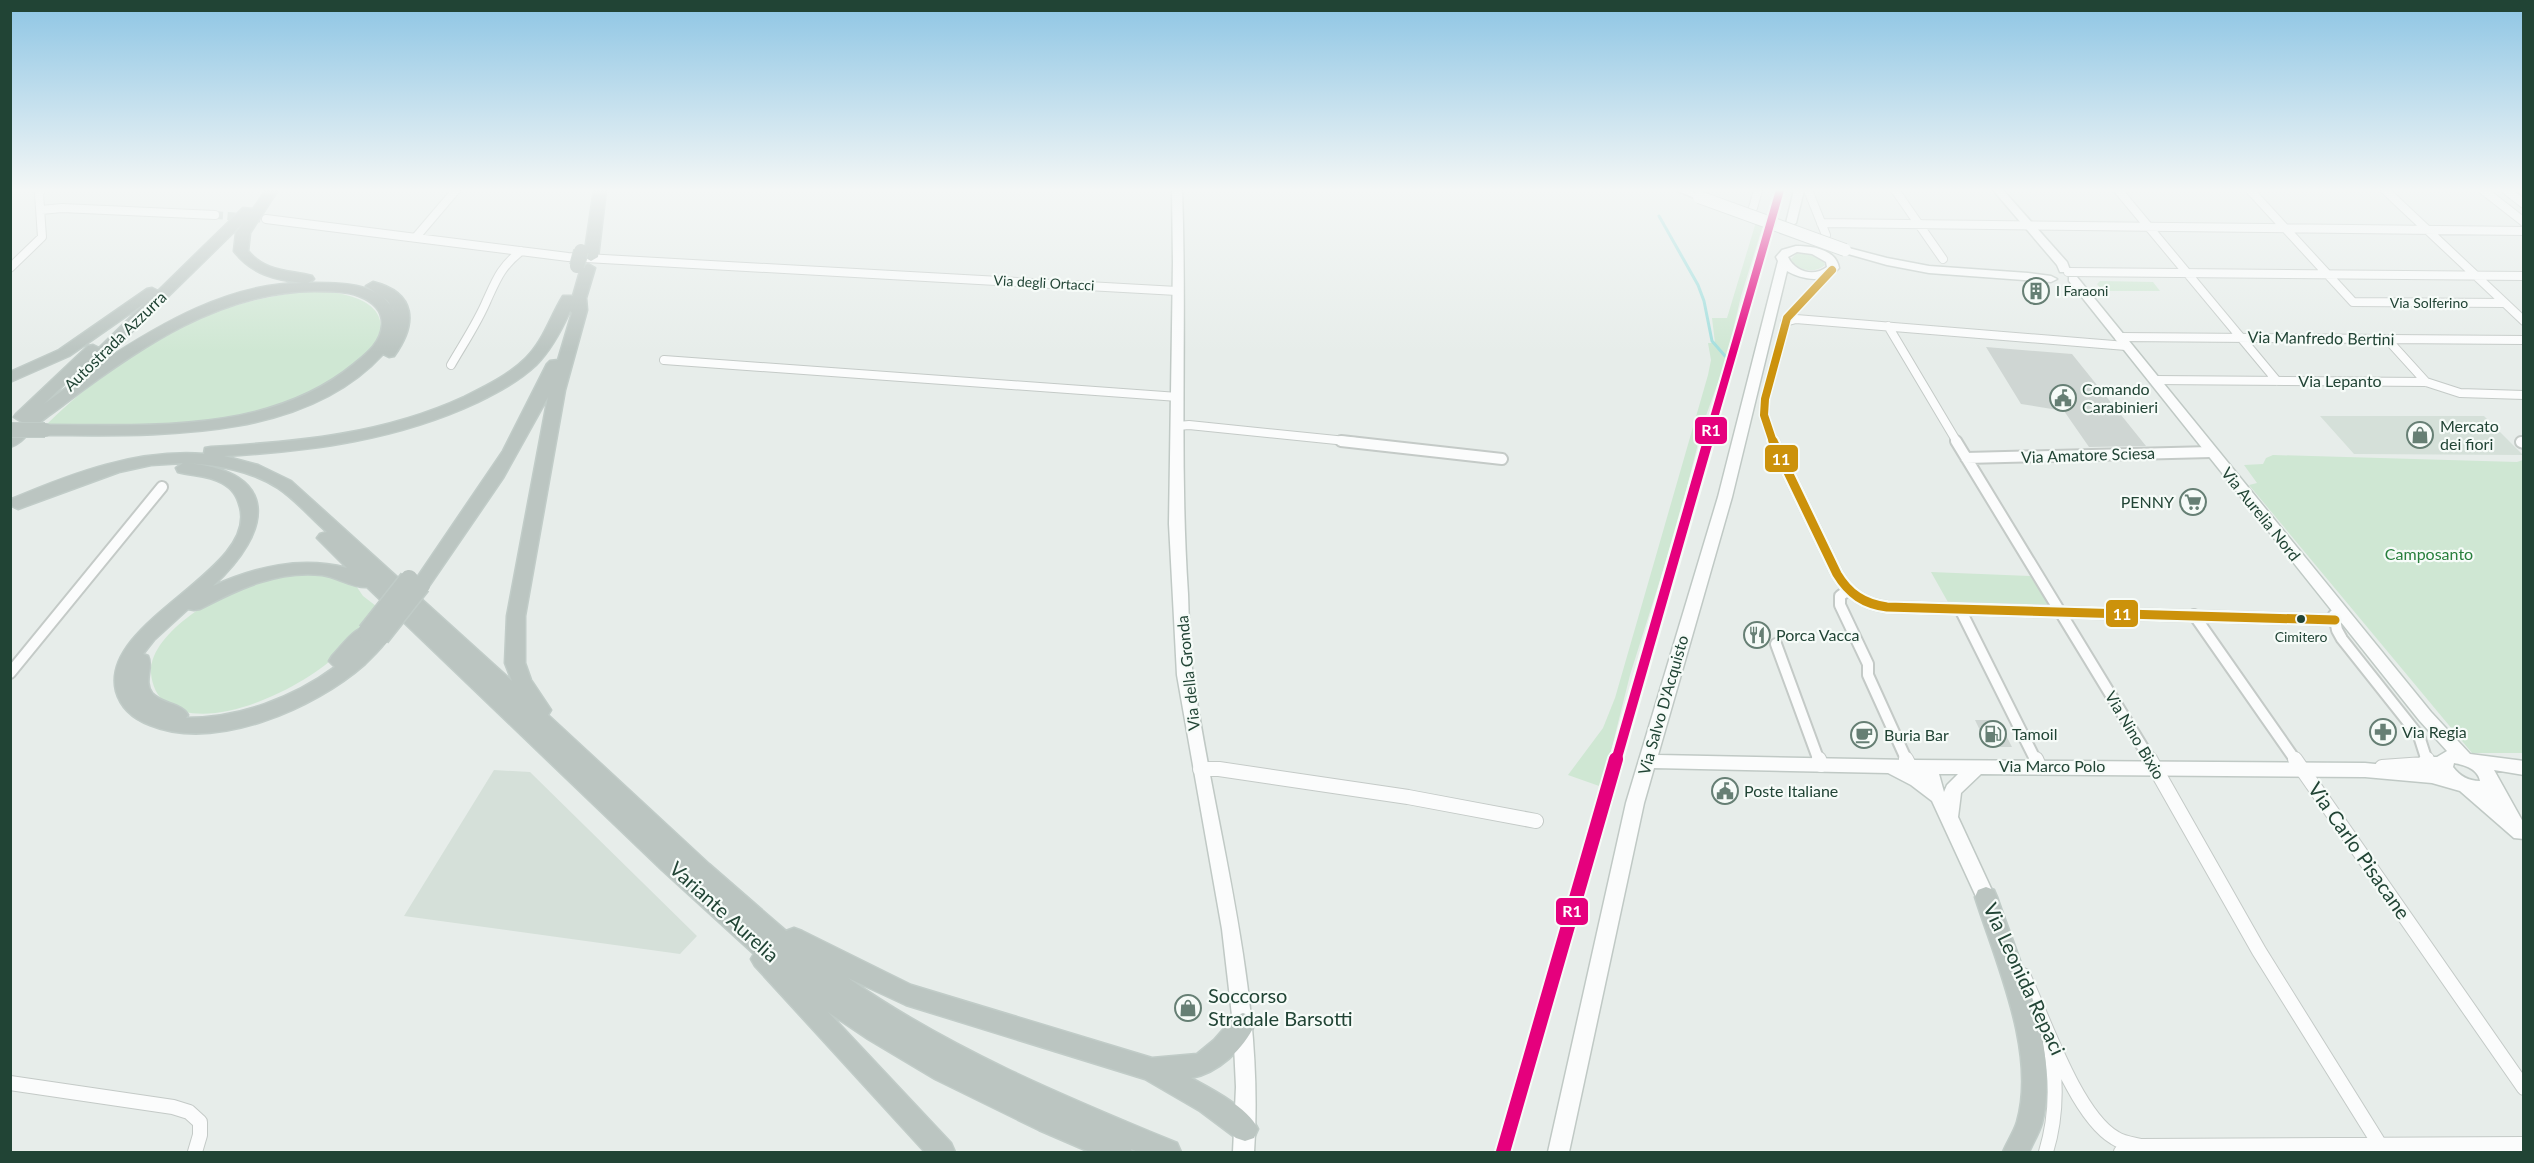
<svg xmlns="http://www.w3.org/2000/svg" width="2534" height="1163" font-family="Lato,sans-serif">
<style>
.built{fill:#d5e0d9}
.green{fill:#cfe7d3}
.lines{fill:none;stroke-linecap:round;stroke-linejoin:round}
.stream{stroke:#a4dfde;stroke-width:3}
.building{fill:#cfd6d3}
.street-tunnel{stroke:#bfcbc6;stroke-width:8;stroke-dasharray:8 4.5;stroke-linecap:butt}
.street-far2-casing{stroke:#c4cac7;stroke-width:10}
.street-far1-casing{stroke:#c4cac7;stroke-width:14}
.street-casing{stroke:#c4cac7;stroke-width:16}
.secondary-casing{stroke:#c0c9c5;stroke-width:3}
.highway-casing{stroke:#c1ccc8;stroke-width:3}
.street-far2{stroke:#fbfcfc;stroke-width:8}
.street-far1{stroke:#fbfcfc;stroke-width:10}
.street{stroke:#fbfcfc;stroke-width:14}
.secondary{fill:#fbfcfc;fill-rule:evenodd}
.highway{fill:#bbc5c1;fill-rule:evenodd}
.secondary-bridge-casing{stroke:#c0c9c5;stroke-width:14;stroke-linecap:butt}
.highway-bridge-far1-casing{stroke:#c1ccc8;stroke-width:16;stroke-linecap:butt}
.highway-bridge-casing{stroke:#c1ccc8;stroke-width:21;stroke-linecap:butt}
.secondary-bridge{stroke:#fbfcfc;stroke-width:12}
.highway-bridge-far1{stroke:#bbc5c1;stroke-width:14}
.highway-bridge{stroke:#bbc5c1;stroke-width:18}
.bus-1-far1-casing{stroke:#f6fbf8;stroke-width:11}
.bus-1-casing{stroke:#f6fbf8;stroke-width:14}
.bus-1-far1{stroke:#cc920b;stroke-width:8}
.bus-1{stroke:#cc920b;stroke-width:9}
.rail-1-far2-casing{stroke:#f6fbf8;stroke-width:12}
.rail-1-far1-casing{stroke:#f6fbf8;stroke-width:15}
.rail-1-casing{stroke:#f6fbf8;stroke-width:18}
.rail-1-far2{stroke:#e5007d;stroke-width:8}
.rail-1-far1{stroke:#e5007d;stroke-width:10}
.rail-1{stroke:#e5007d;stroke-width:14}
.bus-dot{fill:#214435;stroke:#f6fbf8;stroke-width:2}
.labels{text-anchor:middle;stroke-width:4.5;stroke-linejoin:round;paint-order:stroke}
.far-street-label{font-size:14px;fill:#214435;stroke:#f6fbf8}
.far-poi-label{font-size:14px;fill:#214435;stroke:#f6fbf8;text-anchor:start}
.bus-label{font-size:14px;fill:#214435;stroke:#f6fbf8}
.street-label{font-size:16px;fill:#214435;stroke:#f6fbf8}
.poi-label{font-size:16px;fill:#214435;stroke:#f6fbf8;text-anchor:start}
.park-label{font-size:16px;fill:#277f3c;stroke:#f6fbf8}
.near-street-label{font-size:20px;fill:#214435;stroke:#f6fbf8}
.near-poi-label{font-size:20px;fill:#214435;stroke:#f6fbf8;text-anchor:start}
.line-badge{stroke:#f6fbf8;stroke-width:2}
.badge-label{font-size:16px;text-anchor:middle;font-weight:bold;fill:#fff}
</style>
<rect width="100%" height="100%" fill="#e7edea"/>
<path class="built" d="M2320,416H2484L2523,455L2354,454Z
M494,770L530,772L697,936L680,954L404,916Z"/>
<path class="green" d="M1756,222L1763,225L1741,296L1726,360L1703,424L1677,526L1630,675L1602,787L1568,775L1603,728L1615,698L1708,375L1711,360L1708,343H1715L1712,318H1727Z
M1796,254H1810L1823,260L1825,265C1815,274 1797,271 1791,259Z
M2100,281L2153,282L2160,291H2102L2097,284Z
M301,292C314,292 329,291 342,294C396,306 388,341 352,370C341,380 307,396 292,402C218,432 124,425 45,426C120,353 195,305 301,292Z
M2273,455L2517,462L2523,460V753H2472L2249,485L2257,483L2244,465L2263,464L2266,458Z
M309,570L350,577L363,596L376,606C365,621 354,639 340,652C308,685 211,735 167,704C157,697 152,685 151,673C149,632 222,592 255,581C272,575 291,574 309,570Z
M1931,572L2030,576L2050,606L1949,604Z"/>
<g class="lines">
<path class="stream" d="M1659,216L1698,285L1704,301L1712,341L1725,356"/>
</g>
<path class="building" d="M1986,347L2072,354L2146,446L2089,447L2064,411L2021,404Z
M1975,720H1998L2012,747H1988Z"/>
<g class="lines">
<path class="street-tunnel" d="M215,215L266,219"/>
<defs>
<path id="street-far2" d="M1808,190L1826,235
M1895,190L1943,259
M2118,190L2277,381
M2250,190L2353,302L2504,303
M2385,190L2524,321
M2483,190L2524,222
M2506,190L2524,204
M1753,208L1758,190
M41,210L62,208L215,215
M266,219L568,257L1177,291
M1821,223L2524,231
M416,237L456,190
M10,268L42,237L39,194L41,190
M2068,272L2524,276
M1785,322L1796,319L2126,346
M1888,326L1957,442
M2119,337L2524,340
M2387,339L2426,382
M664,360L1178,397
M451,365C463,344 478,322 487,300C497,278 501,267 521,251
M2154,380L2426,382L2460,393L2524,395
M1178,426L1189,425L1356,442
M1773,442L1764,415L1765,399L1787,318L1832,270"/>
<path id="street-far1" d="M1341,441L1502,459
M1773,441L1837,574C1849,594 1864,604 1887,607L2335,620
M1956,441L2151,761
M2521,442L2524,443
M1966,458L2211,452
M1847,591L1840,596V605L1868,664V675L1907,761
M1960,609L2036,761
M2194,615L2296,761
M2334,615L2337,630L2342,639L2419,736L2427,761
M1776,644L1819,761
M10,673L162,487"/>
<path id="street" d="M1819,759L1821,765
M1906,759L1910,767
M2036,759L2039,766
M2150,759L2259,951L2380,1145
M2295,759L2524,1088
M2382,767L2424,764L2427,759
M1200,769H1219L1408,797L1536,821
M2023,975C2043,1017 2075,1115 2115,1138C2122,1143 2132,1144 2141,1146L2524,1144
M10,1083L173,1107L189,1112L200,1122V1135L195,1152
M2046,1152C2057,1116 2057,1081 2050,1044
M2121,1152L2140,1146"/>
<path id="secondary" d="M1172,190H1182C1187,325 1179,459 1188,594C1189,621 1189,649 1193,676C1216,835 1265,990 1254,1152H1233L1236,1087L1233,1024L1222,929L1177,675L1169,524L1173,262Z
M1676,190H1689L1704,197L1699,200Z
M1794,190H1804L1796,223L1791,226L1786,223Z
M1993,190H2003L2067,262L2070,270L2068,272H2060L2057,265Z
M1796,246C1812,246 1836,249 1839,268C1825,284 1803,280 1787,271L1732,497L1658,755L1910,760L2365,763L2426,769L2420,767L2417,762L2420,757H2437L2447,751L2419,720L2069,281V277H2077L2431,712L2470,754L2524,761V775L2494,770L2523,822L2524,839L2514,838L2460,791L2432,783L2365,777L1981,774L1961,793L1958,817L1995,897L1993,903L1986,905L1979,903L1932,801L1911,785L1888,773L1654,768L1644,803L1569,1152H1548L1626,803L1718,497L1778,261L1776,257L1782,250ZM1797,252L1812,254L1826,262L1827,267C1814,277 1795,272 1788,257ZM2454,763C2465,765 2478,769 2480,781C2468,781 2460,776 2453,767ZM1939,774H1958L1947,785L1944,792Z
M1845,247L1887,258L1929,266L2028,273L2051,276L2057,279L2051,282L1929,273L1887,265L1841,252L1839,250Z"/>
<path id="highway" d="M266,190H278L250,233L248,251C265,272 288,270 312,276L314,279L308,283C338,283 382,281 396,315L388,301L366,286L373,282C417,293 417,324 394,356L389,357L383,354C302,443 154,435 45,435L37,430L45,425C149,425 269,434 354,364C366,354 381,343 382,325C383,310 372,301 359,296C345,291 329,291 314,291C220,292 140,347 67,402C57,410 47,416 38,424C29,431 22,444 10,447V433L22,422L14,417L16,414L88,346L93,345L99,348L145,303L69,356L10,382V372L59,350L147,289L152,288L158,291L243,208L253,209ZM243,223L236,233L234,251C251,274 276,280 304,283C229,283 160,324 99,364ZM80,369L88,372L44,404Z
M594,190H606L598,257L591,261L584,257Z
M588,264L595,268L586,298L587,310L565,390L525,616V663L531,680L551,710L548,715L709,864L786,931L794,928L802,931L911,985L1152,1058L1197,1054L1214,1040L1235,1016L1243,1013L1251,1016L1255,1024C1244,1049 1218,1073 1191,1078C1211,1089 1249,1108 1258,1129L1254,1138L1245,1141L1236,1138L1200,1111L1145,1079L906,1005L848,978C950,1049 1063,1096 1177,1143L1181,1152H1138L1131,1149L1132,1152H1090L1039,1130L935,1079L868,1039L828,1012L951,1143L955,1152H925L755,966L751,959L754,954L662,870L367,587C352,588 337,577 322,575C278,570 238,589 200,609L194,610L188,609L154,640L143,654L148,656C154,667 143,681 152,693C161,704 182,703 188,715L186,718C239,718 293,698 335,667L329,661L332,656C343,645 357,622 374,627L376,631L387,632L389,637C383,647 373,656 365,664C315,708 216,752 150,725C134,719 121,709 116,691C99,621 258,571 240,507C237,496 233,489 222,483C208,475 193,476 178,472L176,468L183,463L151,465L119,472L18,509L10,505L12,499C73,473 137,449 204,454L205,448L211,447C298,442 384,434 464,397C486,386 509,375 526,358C544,340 550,317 563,296H573L581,268ZM570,311L572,313L558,360L550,361L547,364L503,451L412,585L415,589L421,591L427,589L503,478L548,397L507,616L505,663L512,681L291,481L258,465L224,456C312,451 397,440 478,402C498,392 519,381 536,365C551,350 561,331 570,311ZM185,463C218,465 250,470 278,488C296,500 311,518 327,532L320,534L317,538L347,568C300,556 256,567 213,586C272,532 282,471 185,463Z
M1986,887L1994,890L1997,897C2021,967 2060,1048 2042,1123C2039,1133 2033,1143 2029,1152H2003C2007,1142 2014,1132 2017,1122C2037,1053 1996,963 1975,897L1978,890Z"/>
</defs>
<use href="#street-far2" class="street-far2-casing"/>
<use href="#street-far1" class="street-far1-casing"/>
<use href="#street" class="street-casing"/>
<use href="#secondary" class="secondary-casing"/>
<use href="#highway" class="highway-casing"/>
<use href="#street-far2" class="street-far2"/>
<use href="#street-far1" class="street-far1"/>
<use href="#street" class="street"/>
<use href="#secondary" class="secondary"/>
<use href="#highway" class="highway"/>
<defs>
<path id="secondary-bridge" d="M1699,197L1845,250"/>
<path id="highway-bridge-far1" d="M577,266L581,251
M10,430H45"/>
<path id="highway-bridge" d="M367,632L409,579
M380,637L421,585"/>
</defs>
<use href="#secondary-bridge" class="secondary-bridge-casing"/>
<use href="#highway-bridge-far1" class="highway-bridge-far1-casing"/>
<use href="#highway-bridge" class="highway-bridge-casing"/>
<use href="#secondary-bridge" class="secondary-bridge"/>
<use href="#highway-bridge-far1" class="highway-bridge-far1"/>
<use href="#highway-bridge" class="highway-bridge"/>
<defs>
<path id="bus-1-far1" d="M1773,442L1764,415L1765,399L1787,318L1832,270"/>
<path id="bus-1" d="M1773,441L1837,574C1849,594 1864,604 1887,607L2335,620"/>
</defs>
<use href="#bus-1-far1" class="bus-1-far1-casing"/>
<use href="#bus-1" class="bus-1-casing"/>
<use href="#bus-1-far1" class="bus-1-far1"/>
<use href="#bus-1" class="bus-1"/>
<defs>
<path id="rail-1-far2" d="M1707,442L1780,190"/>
<path id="rail-1-far1" d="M1616,761L1708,441"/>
<path id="rail-1" d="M1503,1152L1616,759"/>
</defs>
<use href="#rail-1-far2" class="rail-1-far2-casing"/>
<use href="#rail-1-far1" class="rail-1-far1-casing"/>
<use href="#rail-1" class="rail-1-casing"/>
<use href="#rail-1-far2" class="rail-1-far2"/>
<use href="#rail-1-far1" class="rail-1-far1"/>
<use href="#rail-1" class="rail-1"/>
</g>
<linearGradient id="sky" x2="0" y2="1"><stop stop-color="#8dc5e4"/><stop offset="0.54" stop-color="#f4f7f6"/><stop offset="1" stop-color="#f4f7f6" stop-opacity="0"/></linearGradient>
<rect width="2534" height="352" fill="url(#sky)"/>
<defs>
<symbol id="building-ring" viewBox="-11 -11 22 22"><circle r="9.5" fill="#f6fbf8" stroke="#667f74" stroke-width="1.5"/><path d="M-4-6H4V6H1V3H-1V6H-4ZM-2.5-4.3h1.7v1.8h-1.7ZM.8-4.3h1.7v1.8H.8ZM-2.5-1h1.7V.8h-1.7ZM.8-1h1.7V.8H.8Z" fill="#667f74"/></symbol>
<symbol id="civic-ring" viewBox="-11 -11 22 22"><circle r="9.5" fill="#f6fbf8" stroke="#667f74" stroke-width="1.5"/><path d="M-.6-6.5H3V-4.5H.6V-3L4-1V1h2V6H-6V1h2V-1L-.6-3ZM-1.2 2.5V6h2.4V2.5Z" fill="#667f74"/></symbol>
<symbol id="shop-ring" viewBox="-11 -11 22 22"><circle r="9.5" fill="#f6fbf8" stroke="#667f74" stroke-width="1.5"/><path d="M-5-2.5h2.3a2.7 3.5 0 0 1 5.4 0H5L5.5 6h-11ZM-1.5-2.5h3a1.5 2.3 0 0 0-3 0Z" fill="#667f74"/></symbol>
<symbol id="supermarket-ring" viewBox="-11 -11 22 22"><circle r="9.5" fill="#f6fbf8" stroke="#667f74" stroke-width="1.5"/><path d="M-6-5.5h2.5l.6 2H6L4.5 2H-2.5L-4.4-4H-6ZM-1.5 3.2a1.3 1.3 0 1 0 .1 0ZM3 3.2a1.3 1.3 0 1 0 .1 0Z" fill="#667f74"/></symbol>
<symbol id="restaurant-ring" viewBox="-11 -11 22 22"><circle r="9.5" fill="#f6fbf8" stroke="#667f74" stroke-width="1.5"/><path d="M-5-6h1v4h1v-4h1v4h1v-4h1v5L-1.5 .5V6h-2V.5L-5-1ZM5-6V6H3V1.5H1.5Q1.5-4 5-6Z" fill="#667f74"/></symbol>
<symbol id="pharmacy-ring" viewBox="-11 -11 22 22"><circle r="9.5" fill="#f6fbf8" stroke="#667f74" stroke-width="1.5"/><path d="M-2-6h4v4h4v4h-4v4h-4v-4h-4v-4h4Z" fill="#667f74"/></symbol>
<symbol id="fuel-ring" viewBox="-11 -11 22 22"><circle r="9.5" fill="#f6fbf8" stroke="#667f74" stroke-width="1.5"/><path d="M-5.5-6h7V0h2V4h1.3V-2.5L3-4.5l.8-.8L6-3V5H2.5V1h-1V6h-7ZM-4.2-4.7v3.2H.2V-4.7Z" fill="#667f74"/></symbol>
<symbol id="cafe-ring" viewBox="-11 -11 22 22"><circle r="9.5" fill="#f6fbf8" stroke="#667f74" stroke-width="1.5"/><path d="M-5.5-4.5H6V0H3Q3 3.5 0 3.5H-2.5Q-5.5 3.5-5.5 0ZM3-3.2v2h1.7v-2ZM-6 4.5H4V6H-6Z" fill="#667f74"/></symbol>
</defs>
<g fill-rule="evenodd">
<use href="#building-ring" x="2021" y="276" width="30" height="30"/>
<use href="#civic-ring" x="2048" y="383" width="30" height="30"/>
<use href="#shop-ring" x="2405" y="420" width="30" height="30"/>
<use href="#supermarket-ring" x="2178" y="487" width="30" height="30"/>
<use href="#restaurant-ring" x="1742" y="620" width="30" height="30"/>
<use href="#pharmacy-ring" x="2368" y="717" width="30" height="30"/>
<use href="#fuel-ring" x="1978" y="719" width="30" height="30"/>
<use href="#cafe-ring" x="1849" y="720" width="30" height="30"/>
<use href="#civic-ring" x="1710" y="776" width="30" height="30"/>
<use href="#shop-ring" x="1173" y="993" width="30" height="30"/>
</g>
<circle class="bus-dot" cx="2301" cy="619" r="5"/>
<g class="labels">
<g class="far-street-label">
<text transform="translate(1044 283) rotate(3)" y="5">Via degli Ortacci</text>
<text x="2429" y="308">Via Solferino</text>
</g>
<g class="far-poi-label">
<text x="2056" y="296">I Faraoni</text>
</g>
<g class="bus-label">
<text x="2301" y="642">Cimitero</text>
</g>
<g class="street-label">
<text transform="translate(2321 338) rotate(1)" y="6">Via Manfredo Bertini</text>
<text transform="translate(115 341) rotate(-44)" y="6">Autostrada Azzurra</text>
<text x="2340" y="387">Via Lepanto</text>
<text transform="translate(2088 455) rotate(-2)" y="6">Via Amatore Sciesa</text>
<text transform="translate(2261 514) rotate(51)" y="6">Via Aurelia Nord</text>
<text transform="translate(1188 673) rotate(-96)" y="6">Via della Gronda</text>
<text transform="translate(1663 705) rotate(-74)" y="6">Via Salvo D'Acquisto</text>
<text transform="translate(2135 735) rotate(59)" y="6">Via Nino Bixio</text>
<text x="2052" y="772">Via Marco Polo</text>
</g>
<g class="poi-label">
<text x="2082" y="395">Comando<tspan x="2082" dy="18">Carabinieri</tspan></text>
<text x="2440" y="432">Mercato<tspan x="2440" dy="18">dei fiori</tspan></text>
<text x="2174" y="508" text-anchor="end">PENNY</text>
<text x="1776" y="641">Porca Vacca</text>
<text x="2402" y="738">Via Regia</text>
<text x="2012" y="740">Tamoil</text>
<text x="1884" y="741">Buria Bar</text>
<text x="1744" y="797">Poste Italiane</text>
</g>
<g class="park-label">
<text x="2429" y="560">Camposanto</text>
</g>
<g class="near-street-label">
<text transform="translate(2359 851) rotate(55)" y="7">Via Carlo Pisacane</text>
<text transform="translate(724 912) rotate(42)" y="7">Variante Aurelia</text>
<text transform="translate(2024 979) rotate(65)" y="7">Via Leonida Repaci</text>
</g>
<g class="near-poi-label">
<text x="1208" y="1003">Soccorso<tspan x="1208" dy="23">Stradale Barsotti</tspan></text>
</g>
</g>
<g class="line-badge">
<rect x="1694" y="416" width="34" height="29" rx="6" fill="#e5007d"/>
<rect x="1764" y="444" width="35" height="29" rx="6" fill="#cc920b"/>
<rect x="2105" y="599" width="34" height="29" rx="6" fill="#cc920b"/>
<rect x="1555" y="897" width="34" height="29" rx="6" fill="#e5007d"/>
</g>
<g class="badge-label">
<text x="1711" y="436">R1</text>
<text x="1781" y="465">11</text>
<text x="2122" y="620">11</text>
<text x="1572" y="917">R1</text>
</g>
<rect width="2534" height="1163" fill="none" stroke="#214435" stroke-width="24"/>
</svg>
